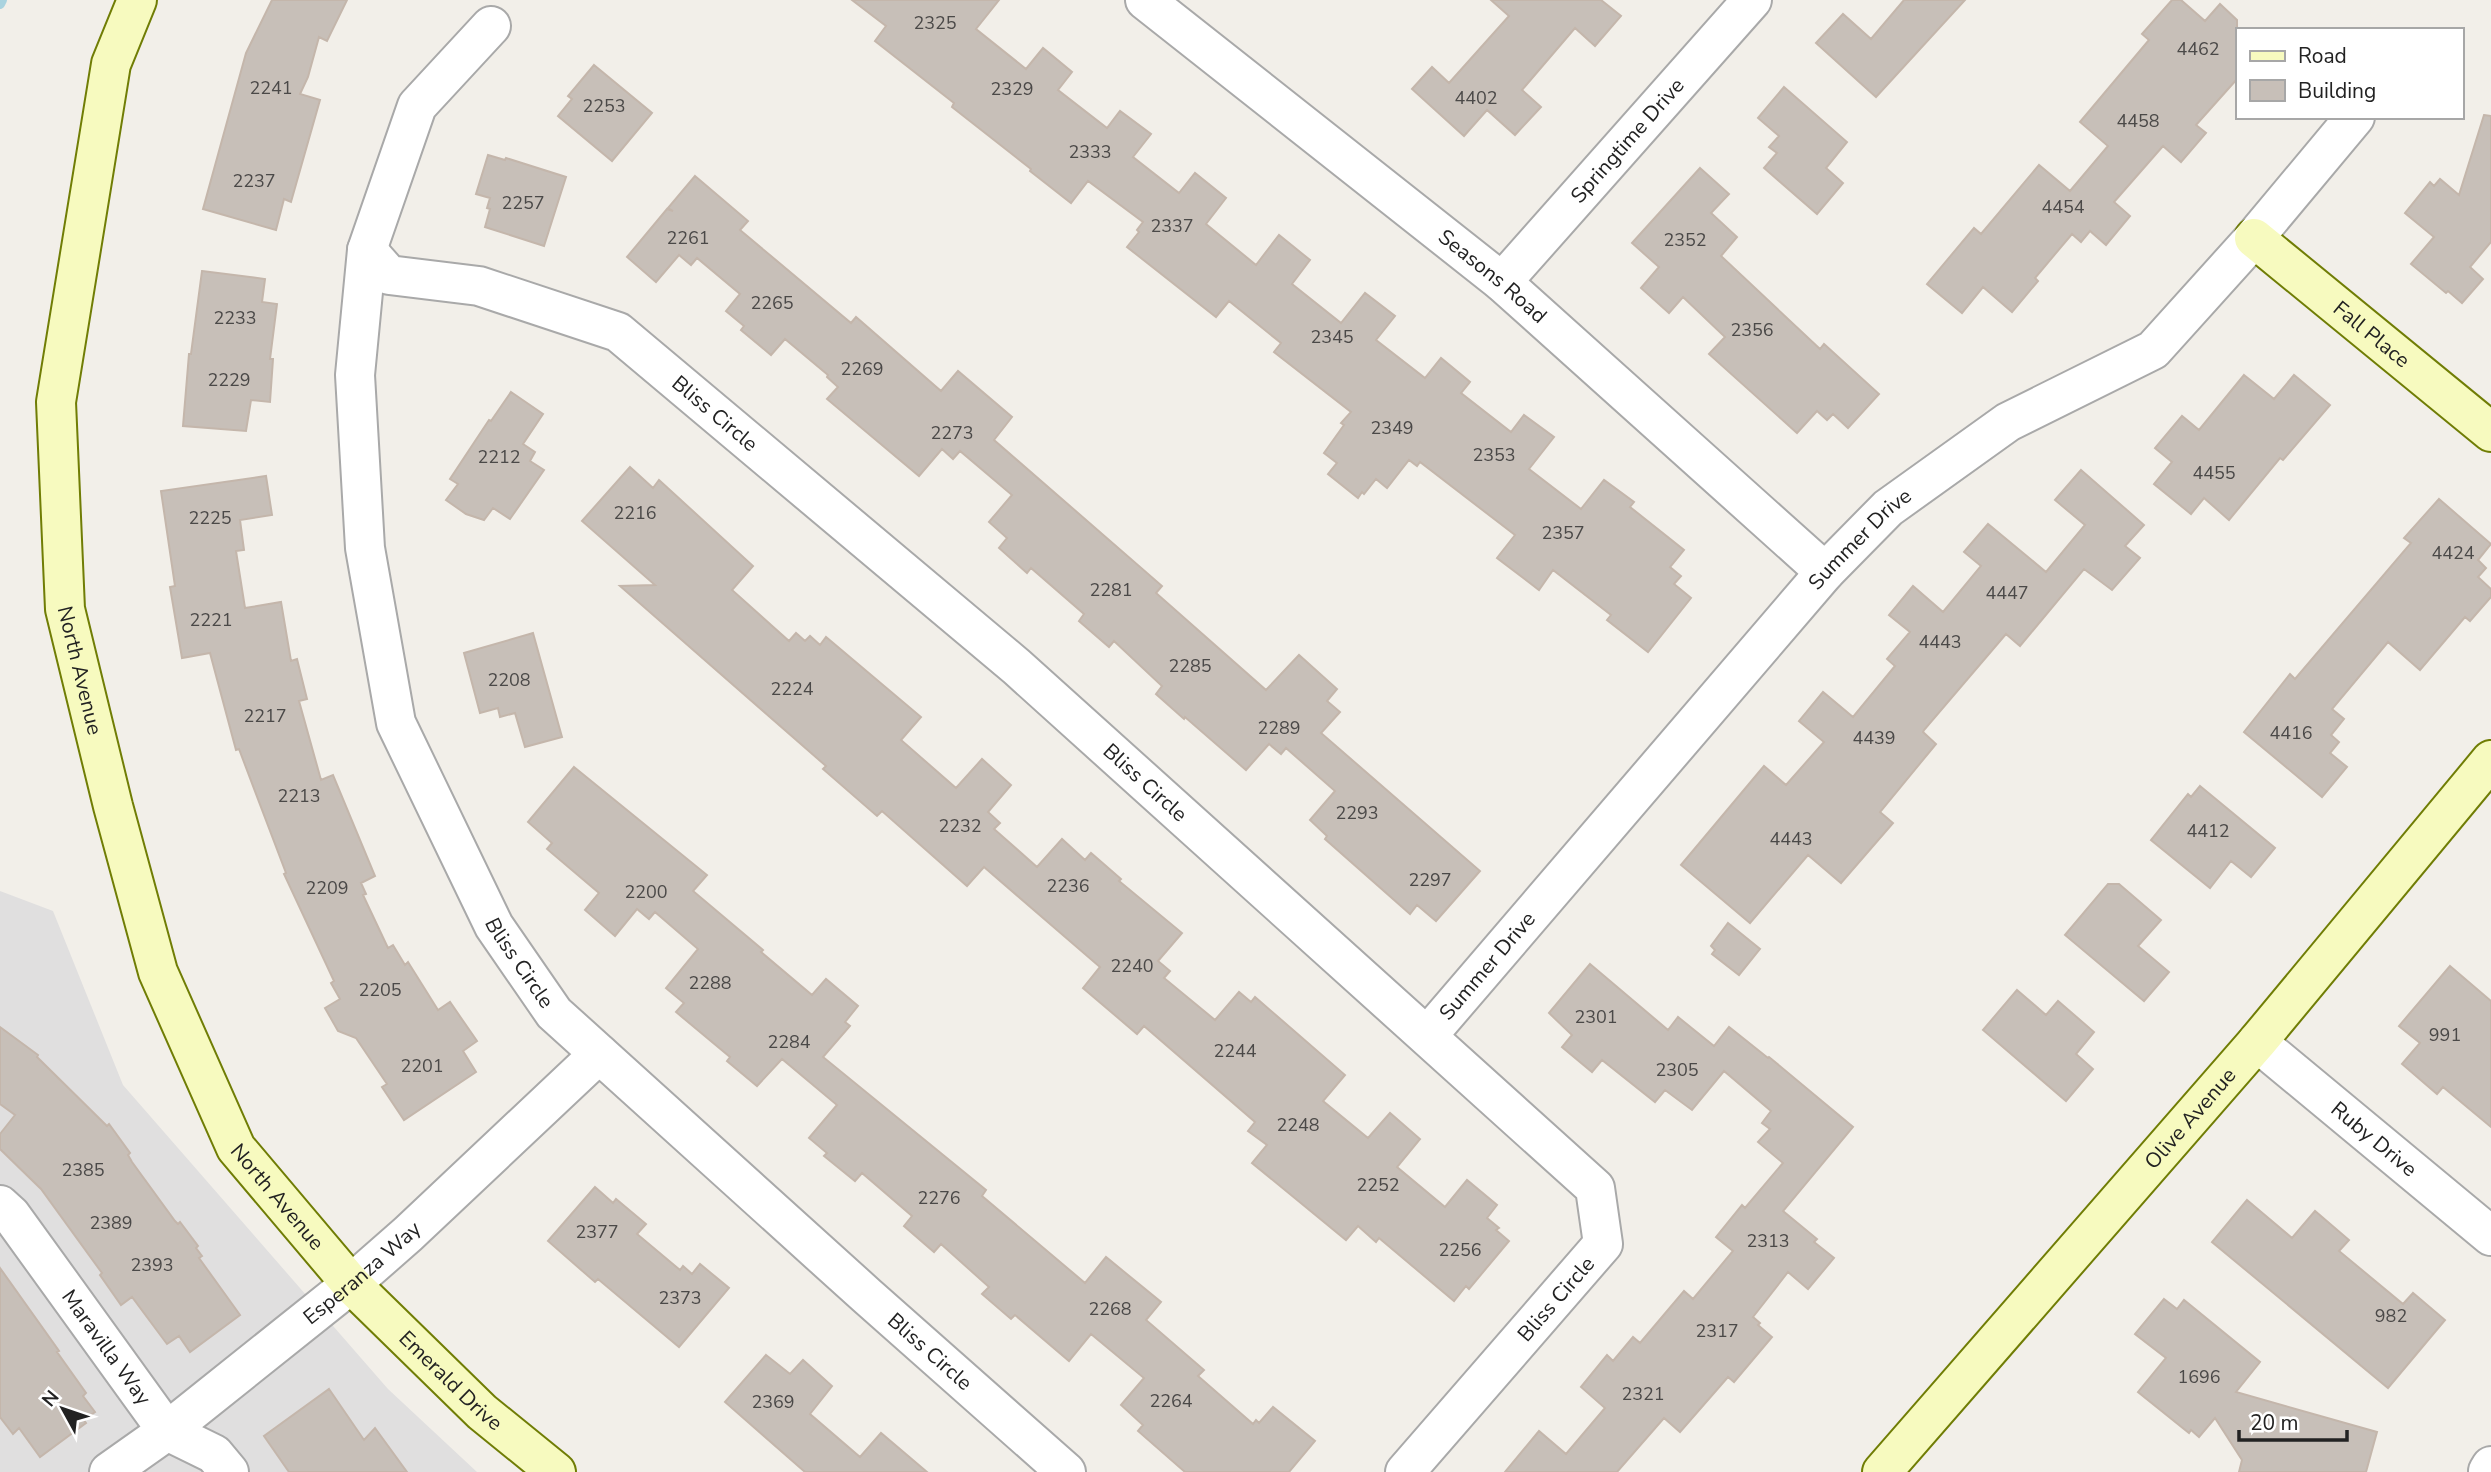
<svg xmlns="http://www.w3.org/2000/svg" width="2491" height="1472" font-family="'Nunito Sans',sans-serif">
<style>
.residential{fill:#e0dfdf}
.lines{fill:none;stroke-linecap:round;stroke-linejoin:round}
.stream{stroke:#aad3df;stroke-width:10}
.building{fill:#c7bfb8;stroke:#c4b6ab;stroke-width:2}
.street-casing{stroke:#a9a9a9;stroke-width:42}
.secondary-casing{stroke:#707d05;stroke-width:42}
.street{stroke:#fff;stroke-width:38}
.secondary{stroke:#f7fabf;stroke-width:38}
.labels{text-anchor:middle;stroke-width:5;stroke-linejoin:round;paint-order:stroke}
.number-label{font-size:18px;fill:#4b4948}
.street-label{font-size:21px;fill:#222;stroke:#fff}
</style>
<rect width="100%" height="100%" fill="#f2efe9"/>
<path class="residential" d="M0,891L53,911L123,1085L388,1389L477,1472H0Z"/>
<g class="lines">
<path class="stream" d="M0,4L2,0"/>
</g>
<path class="building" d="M272,0H347L327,41L319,37L308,77L300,94L320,100L291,202L284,199L276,230L203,209L246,53Z
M852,0H999L976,29L1026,69L1043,48L1072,72L1058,90L1107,128L1120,111L1151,134L1133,157L1179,193L1195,173L1226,198L1206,224L1256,265L1279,235L1310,260L1292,284L1341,323L1365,293L1395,316L1376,340L1425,378L1441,358L1470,382L1461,393L1511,432L1524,415L1554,437L1529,469L1581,509L1604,480L1634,502L1630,507L1684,550L1670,567L1681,576L1674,584L1691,598L1648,652L1607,620L1611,615L1553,570L1539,590L1497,558L1515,535L1420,462L1417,466L1409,460L1387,488L1376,479L1364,494L1362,492L1358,498L1328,474L1337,463L1324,453L1344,425L1341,423L1351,412L1274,352L1281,343L1229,301L1216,317L1127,247L1139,232L1137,230L1143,222L1088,181L1071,203L1030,171L1031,169L952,107L954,103L875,41L886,26Z
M1491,0H1601L1621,16L1595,46L1575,28L1522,90L1541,107L1515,135L1487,110L1464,136L1412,89L1432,67L1449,83L1509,16Z
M1904,0H1965L1876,97L1816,43L1843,14L1871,39Z
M2172,0H2181L2205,21L2220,4L2237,20V79L2196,125L2206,133L2181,162L2163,146L2114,202L2130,216L2106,245L2090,231L2081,242L2072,234L2035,278L2038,281L2012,312L1983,287L1962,313L1927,284L1974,228L1981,234L2039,165L2070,191L2108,146L2080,122L2149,40L2142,34Z
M594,65L652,113L612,161L558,116L572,99L568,96Z
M1784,87L1847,142L1826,168L1843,183L1817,214L1764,168L1777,153L1769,147L1779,136L1758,118Z
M2484,115L2491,116V242L2470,267L2483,279L2462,303L2448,291L2446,293L2411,264L2434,237L2405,213L2430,182L2434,186L2440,179L2459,195Z
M488,155L505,160L506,158L566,177L544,246L485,227L490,209L487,208L490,198L476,194Z
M1700,168L1729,194L1711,213L1737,237L1721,256L1820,349L1824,344L1879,394L1848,428L1833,414L1827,420L1817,411L1797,433L1709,354L1725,337L1683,297L1669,313L1641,288L1659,267L1632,243Z
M695,176L748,221L740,230L851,323L856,317L941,391L958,371L1012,417L994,440L1162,586L1156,593L1266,690L1299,655L1337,689L1327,701L1340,712L1321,733L1480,871L1436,921L1417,905L1410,914L1325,839L1327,836L1310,820L1335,791L1286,748L1281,754L1269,744L1246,770L1185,717L1184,719L1156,694L1162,686L1114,641L1109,647L1079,621L1084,614L1031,568L1027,573L999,548L1007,538L989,522L1012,495L960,451L953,459L942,449L919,476L827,399L838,387L827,377L828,375L785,339L771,355L741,330L744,326L726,311L740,294L697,258L691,265L679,255L656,282L627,257L667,209L673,211L668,208Z
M202,271L265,279L262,302L277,304L270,359H273L270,402L251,400L246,431L183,426L189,354H191Z
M2244,375L2274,399L2294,375L2330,405L2283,460L2280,458L2229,520L2204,498L2191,514L2154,484L2172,462L2155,448L2182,416L2199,430Z
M511,392L543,414L523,444L535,452L530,461L544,470L510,519L493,508L484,520L466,514L446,500L458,484L450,479L489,420L491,421Z
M630,467L653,488L659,480L753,566L732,590L789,641L796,633L805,641L810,636L820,645L826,637L921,717L901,740L956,788L982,759L1011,785L988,812L1000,823L994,829L1037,867L1062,839L1085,860L1091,853L1121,879L1119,881L1182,933L1158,961L1170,971L1164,978L1215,1020L1239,992L1251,1002L1255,997L1345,1075L1323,1101L1368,1138L1390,1113L1420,1139L1397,1167L1445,1207L1467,1180L1497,1205L1487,1218L1499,1228L1496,1230L1509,1241L1469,1289L1466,1286L1454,1301L1379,1238L1376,1242L1358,1226L1346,1240L1252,1163L1267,1145L1248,1131L1255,1122L1144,1026L1137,1034L1083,988L1100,967L984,867L967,886L882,811L877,816L823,769L826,766L620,586L655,585L582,521Z
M2081,470L2144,525L2125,546L2140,558L2112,590L2084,569L2020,646L2006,634L1924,730L1923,732L1936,744L1880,812L1893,823L1841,883L1808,855L1750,923L1681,865L1764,766L1786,785L1824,742L1799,721L1823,692L1853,717L1895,666L1887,659L1910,632L1889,615L1913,586L1943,612L1981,566L1964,552L1988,524L2046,572L2085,525L2055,500Z
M266,476L272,515L240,520L244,550L236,551L245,608L281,602L291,661L297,659L307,699L299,701L321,780L333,775L375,876L361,883L366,894L363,895L388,948L393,945L405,965L408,962L438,1010L450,1002L477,1041L463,1051L476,1072L404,1120L382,1087L387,1084L356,1038L338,1031L325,1008L340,999L331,983L334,981L284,874L286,873L239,749L236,750L210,653L182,658L170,587L175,586L161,491Z
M2439,499L2491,544L2478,560L2486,568L2478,577L2491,589V597L2470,621L2465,617L2420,670L2388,642L2332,709L2344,719L2331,735L2339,742L2330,753L2347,767L2322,797L2244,732L2290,674L2295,679L2411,543L2404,538Z
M533,633L562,737L525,747L515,713L500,717L498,708L480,713L464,653Z
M574,767L707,875L693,891L763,950L761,952L812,995L826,979L858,1006L845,1022L850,1026L823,1057L986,1190L982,1196L1085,1283L1106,1257L1161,1302L1146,1320L1204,1370L1198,1376L1253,1424L1256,1420L1259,1423L1273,1407L1315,1441L1289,1472H1185L1138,1431L1143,1425L1121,1405L1144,1378L1091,1334L1069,1361L1015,1315L1011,1319L982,1294L989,1287L941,1244L934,1252L904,1226L912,1216L862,1173L855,1181L824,1156L827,1153L809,1138L837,1105L782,1059L757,1086L727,1061L730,1057L676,1012L684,1003L666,988L698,949L655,912L649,919L637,909L615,936L585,910L599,893L547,849L552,843L528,822Z
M2200,786L2275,848L2251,877L2231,861L2210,888L2151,840L2188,794L2191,797Z
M2108,884H2119L2161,920L2138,946L2169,972L2144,1001L2065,935Z
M1728,923L1760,949L1739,975L1712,954L1715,950L1711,946Z
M1590,964L1668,1030L1678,1017L1714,1046L1729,1027L1768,1058L1769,1057L1853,1127L1783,1211L1817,1239L1814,1242L1834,1258L1808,1289L1788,1272L1753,1317L1760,1323L1758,1325L1772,1337L1734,1382L1728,1377L1680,1432L1664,1418L1617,1472H1505L1539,1431L1566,1454L1605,1408L1581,1387L1607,1355L1613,1361L1633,1337L1640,1343L1684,1291L1693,1299L1733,1251L1716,1237L1742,1205L1745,1208L1783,1163L1758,1142L1770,1129L1762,1123L1771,1111L1724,1071L1692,1110L1665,1090L1655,1102L1602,1060L1592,1072L1562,1047L1572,1035L1549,1013Z
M2450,966L2491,1001V1127L2443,1087L2437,1094L2402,1064L2420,1043L2399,1026Z
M2017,990L2046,1015L2058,1001L2094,1032L2076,1054L2093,1069L2066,1101L1983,1030Z
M0,1027L38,1055L37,1057L107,1126L109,1124L130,1153L128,1155L132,1162L175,1221L178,1224L180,1222L198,1246L196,1248L202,1256L199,1258L240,1315L190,1352L179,1336L167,1344L132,1297L121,1305L100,1275L102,1273L41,1189L0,1149V1134L15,1115L0,1104Z
M595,1187L613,1203L616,1199L646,1224L637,1234L680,1270L683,1266L692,1274L700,1264L729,1288L679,1347L598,1279L595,1282L548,1241Z
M2247,1200L2292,1238L2315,1211L2349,1240L2339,1251L2403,1304L2413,1293L2445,1320L2388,1388L2212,1242Z
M0,1268L59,1351L57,1352L86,1393L83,1396L95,1412L84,1420L86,1423L40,1457L19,1428L13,1434L0,1417Z
M2164,1299L2177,1309L2184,1300L2260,1362L2236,1392L2377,1432L2366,1472H2239L2242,1460L2215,1418L2199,1437L2191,1430L2189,1433L2138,1392L2166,1358L2135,1334Z
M766,1355L790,1374L803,1360L832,1386L810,1414L860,1457L881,1433L927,1472H805L725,1402Z
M329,1389L364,1440L375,1428L407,1472H289L264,1436Z"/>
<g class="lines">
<defs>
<g id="street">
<path id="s1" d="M1145,0L1502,282L1825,572"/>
<path id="s2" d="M491,26L417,106L367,250L355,375L365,548L396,723L494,926L554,1013L866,1295L1066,1472"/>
<path id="s3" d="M367,250L389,275L479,286L618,332L1017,667L1595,1188L1603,1244L1405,1472"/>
<path id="s4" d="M1502,282L1752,0"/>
<path id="s5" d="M1428,1035L1825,572L1888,508L2008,422L2153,350L2254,238L2355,117"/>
<path id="s6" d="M2257,1042L2491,1236"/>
<path id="s7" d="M0,1205L11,1215L167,1431L214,1454L229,1472"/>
<path d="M2488,1471L2491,1466"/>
<path id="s8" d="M109,1472L167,1431L351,1284L408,1234L599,1054"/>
</g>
<g id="secondary">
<path id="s9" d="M137,0L111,64L56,402L65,609L113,806L158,972L236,1148L351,1284L482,1412L556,1472"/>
<path id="s10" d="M2254,238L2491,432"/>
<path id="s11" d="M1882,1472L2257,1042L2491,760"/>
</g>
</defs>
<use href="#street" class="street-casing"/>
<use href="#secondary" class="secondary-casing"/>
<use href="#street" class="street"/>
<use href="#secondary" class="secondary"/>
</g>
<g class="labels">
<g class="number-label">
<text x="935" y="29">2325</text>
<text x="2198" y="55">4462</text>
<text x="271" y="94">2241</text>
<text x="1012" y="95">2329</text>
<text x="1476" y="104">4402</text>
<text x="604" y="112">2253</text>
<text x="2138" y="127">4458</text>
<text x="1090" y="158">2333</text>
<text x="254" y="187">2237</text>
<text x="523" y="209">2257</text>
<text x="2063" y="213">4454</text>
<text x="1172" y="232">2337</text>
<text x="688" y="244">2261</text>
<text x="1685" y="246">2352</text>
<text x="772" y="309">2265</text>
<text x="235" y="324">2233</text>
<text x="1752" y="336">2356</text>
<text x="1332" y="343">2345</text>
<text x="862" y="375">2269</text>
<text x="229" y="386">2229</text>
<text x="1392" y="434">2349</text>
<text x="952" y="439">2273</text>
<text x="1494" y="461">2353</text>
<text x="499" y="463">2212</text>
<text x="2214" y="479">4455</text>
<text x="635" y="519">2216</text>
<text x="210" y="524">2225</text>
<text x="1563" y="539">2357</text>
<text x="2453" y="559">4424</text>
<text x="1111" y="596">2281</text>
<text x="2007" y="599">4447</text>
<text x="211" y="626">2221</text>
<text x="1940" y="648">4443</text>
<text x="1190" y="672">2285</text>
<text x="509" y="686">2208</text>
<text x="792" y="695">2224</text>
<text x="265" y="722">2217</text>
<text x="1279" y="734">2289</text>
<text x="2291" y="739">4416</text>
<text x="1874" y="744">4439</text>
<text x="299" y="802">2213</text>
<text x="1357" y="819">2293</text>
<text x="960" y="832">2232</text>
<text x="2208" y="837">4412</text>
<text x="1791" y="845">4443</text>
<text x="1430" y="886">2297</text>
<text x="1068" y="892">2236</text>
<text x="327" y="894">2209</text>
<text x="646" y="898">2200</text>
<text x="1132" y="972">2240</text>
<text x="710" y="989">2288</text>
<text x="380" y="996">2205</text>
<text x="1596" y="1023">2301</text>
<text x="2445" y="1041">991</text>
<text x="789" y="1048">2284</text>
<text x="1235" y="1057">2244</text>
<text x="422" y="1072">2201</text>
<text x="1677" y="1076">2305</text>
<text x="1298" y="1131">2248</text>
<text x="83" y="1176">2385</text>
<text x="1378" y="1191">2252</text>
<text x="939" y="1204">2276</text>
<text x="111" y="1229">2389</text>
<text x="597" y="1238">2377</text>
<text x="1768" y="1247">2313</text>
<text x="1460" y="1256">2256</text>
<text x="152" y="1271">2393</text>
<text x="680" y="1304">2373</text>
<text x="1110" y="1315">2268</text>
<text x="2391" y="1322">982</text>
<text x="1717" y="1337">2317</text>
<text x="2199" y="1383">1696</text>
<text x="1643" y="1400">2321</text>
<text x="1171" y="1407">2264</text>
<text x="773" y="1408">2369</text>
</g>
<g class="street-label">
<text dy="7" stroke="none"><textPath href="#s4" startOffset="189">Springtime Drive</textPath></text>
<text dy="7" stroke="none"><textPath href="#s1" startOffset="444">Seasons Road</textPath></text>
<text dy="7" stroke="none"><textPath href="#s10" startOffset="152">Fall Place</textPath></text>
<text dy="7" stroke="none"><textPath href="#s3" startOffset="397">Bliss Circle</textPath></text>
<text dy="7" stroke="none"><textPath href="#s5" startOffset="658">Summer Drive</textPath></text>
<text dy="7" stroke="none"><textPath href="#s9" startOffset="682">North Avenue</textPath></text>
<text dy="7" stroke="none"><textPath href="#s3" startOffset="964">Bliss Circle</textPath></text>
<text dy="7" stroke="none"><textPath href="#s2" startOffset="1008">Bliss Circle</textPath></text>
<text dy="7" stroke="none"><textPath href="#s5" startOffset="91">Summer Drive</textPath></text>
<text dy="7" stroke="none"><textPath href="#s11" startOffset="469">Olive Avenue</textPath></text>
<text dy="7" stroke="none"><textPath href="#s6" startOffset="152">Ruby Drive</textPath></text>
<text dy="7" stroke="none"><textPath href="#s9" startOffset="1250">North Avenue</textPath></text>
<text dy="7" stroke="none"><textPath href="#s8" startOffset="322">Esperanza Way</textPath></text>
<text transform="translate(1556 1299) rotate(-49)" y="7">Bliss Circle</text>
<text dy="7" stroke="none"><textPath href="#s7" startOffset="178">Maravilla Way</textPath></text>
<text dy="7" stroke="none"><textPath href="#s2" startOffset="1575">Bliss Circle</textPath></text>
<text dy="7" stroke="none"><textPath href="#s9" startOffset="1503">Emerald Drive</textPath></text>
</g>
</g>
<rect x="2236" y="28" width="228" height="91" fill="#ffffff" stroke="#a7a7a7" stroke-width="2"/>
<rect x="2250" y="51" width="35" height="10" fill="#f7fabf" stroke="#a7a7a7" stroke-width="2"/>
<text x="2298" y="63" font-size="21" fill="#222222">Road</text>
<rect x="2250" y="80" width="35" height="21" fill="#c7bfb8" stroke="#a7a7a7" stroke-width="2"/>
<text x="2298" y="98" font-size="21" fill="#222222">Building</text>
<g transform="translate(63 1409) rotate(310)" stroke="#ffffff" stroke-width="5" paint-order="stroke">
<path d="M0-5L12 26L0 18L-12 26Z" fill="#222222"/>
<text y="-10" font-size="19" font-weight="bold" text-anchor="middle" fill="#222222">N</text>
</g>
<path d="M2239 1430v10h108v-10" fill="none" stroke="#222222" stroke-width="3.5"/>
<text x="2250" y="1430" font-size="21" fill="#222222" stroke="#ffffff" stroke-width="5" paint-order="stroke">20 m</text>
</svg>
